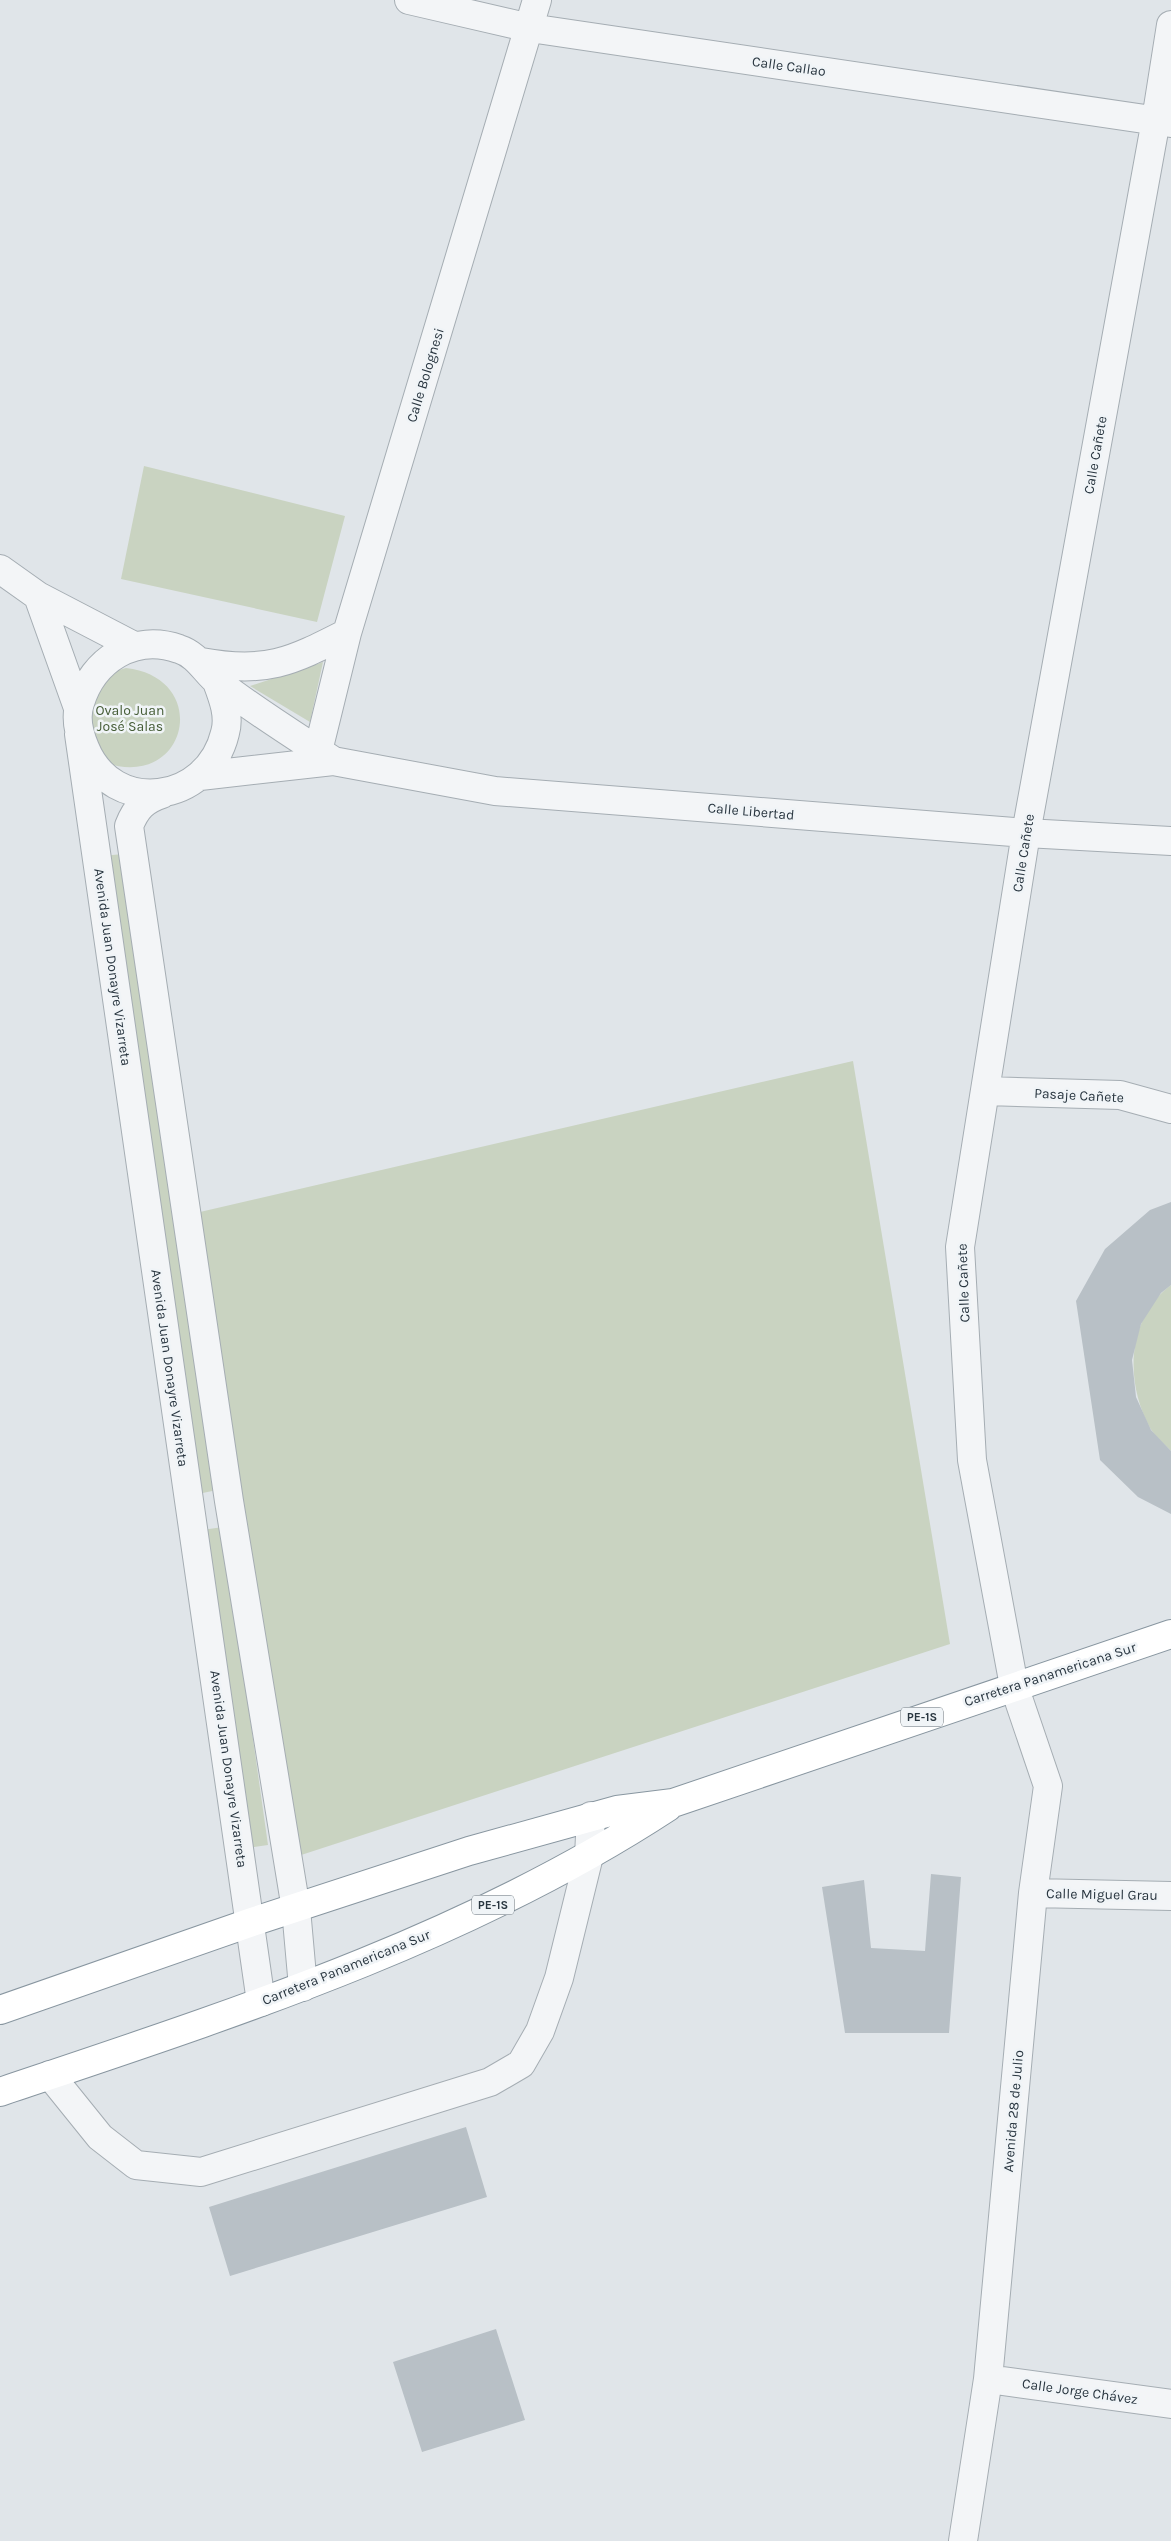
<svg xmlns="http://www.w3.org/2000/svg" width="1171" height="2541" font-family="Karla,sans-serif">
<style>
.green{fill:#c9d3c1}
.building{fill:#b8c0c6}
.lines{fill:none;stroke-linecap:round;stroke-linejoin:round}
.minor-casing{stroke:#a5adb3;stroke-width:30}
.highway-casing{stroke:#8896a0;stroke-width:30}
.minor{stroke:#f3f5f7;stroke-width:28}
.highway{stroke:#fff;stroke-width:28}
.labels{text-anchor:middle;stroke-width:5;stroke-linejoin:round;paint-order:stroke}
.shield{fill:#f0f4f7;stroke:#656f77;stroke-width:1}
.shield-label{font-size:12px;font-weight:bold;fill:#293640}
.street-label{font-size:14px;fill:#293640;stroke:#f0f4f7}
.park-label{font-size:14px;fill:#455c36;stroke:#f0f4f7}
</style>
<rect width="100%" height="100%" fill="#e0e5e9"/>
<path class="green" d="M144,466L345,516L317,622L121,579Z
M323,662L310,722L250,686Z
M126,668C212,678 188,790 106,763L80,709L109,673Z
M123,854L217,1490L198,1494L102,856Z
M853,1061L950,1644L295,1857L200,1212Z
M1171,1285V1451C1164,1444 1155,1436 1150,1428C1125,1382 1126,1319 1171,1285Z
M223,1527L268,1845L248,1848L202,1530Z"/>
<path class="building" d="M1171,1202V1285L1161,1293L1141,1324L1132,1360L1136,1397L1151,1430L1171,1451V1514L1138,1497L1100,1460L1076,1301L1105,1249L1150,1210Z
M931,1874L961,1877L949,2033H845L822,1887L864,1880L871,1948L925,1951Z
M466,2127L487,2197L230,2276L209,2207Z
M496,2329L525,2420L422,2452L393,2362Z"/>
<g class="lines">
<defs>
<path id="minor" d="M409,0L530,28L1171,123
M0,569L38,596L134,646
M38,596L78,708
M201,662C266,674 290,662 347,633
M217,682C223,698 230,716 225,733C208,804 113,817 85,748C79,734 75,717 80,703C93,660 134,633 179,649C198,655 205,672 219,683C255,711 294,735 332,760
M79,734L261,2002
M318,751L347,633L537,0
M200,776L333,761L495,791L1026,833L1171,841
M162,794C144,800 136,808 129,826L229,1501L296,1909L303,1987
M986,1091L1120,1095L1171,1109
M1033,1893L1171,1896
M50,2075L100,2137L136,2165L201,2172L490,2082L521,2064L540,2031L559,1978L589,1856L591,1816
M988,2379L1171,2404
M963,2541L988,2379L1033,1893L1048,1786L1014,1686L972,1460L960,1247L1026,833L1156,120L1171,25"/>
<path id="highway" d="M0,2010L252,1922L469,1851L617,1810L673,1803L1171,1634
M0,2092C229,2015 465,1940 668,1807"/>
</defs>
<use href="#minor" class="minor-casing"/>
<use href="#highway" class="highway-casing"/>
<use href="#minor" class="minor"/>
<use href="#highway" class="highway"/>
</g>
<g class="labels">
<g class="shield">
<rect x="901" y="1707.5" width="42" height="19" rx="4"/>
<rect x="472" y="1895.5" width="42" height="19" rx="4"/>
</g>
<g class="shield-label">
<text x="922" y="1721">PE-1S</text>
<text x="493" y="1909">PE-1S</text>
</g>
<g class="street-label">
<text transform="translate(789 66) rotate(8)" y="5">Calle Callao</text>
<text transform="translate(425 375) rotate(-73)" y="5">Calle Bolognesi</text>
<text transform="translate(1095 455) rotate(-80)" y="5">Calle Cañete</text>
<text transform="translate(751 811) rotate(5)" y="5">Calle Libertad</text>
<text transform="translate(1023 853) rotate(-81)" y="5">Calle Cañete</text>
<text transform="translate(113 967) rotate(82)" y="5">Avenida Juan Donayre Vizarreta</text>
<text transform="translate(1079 1095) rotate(3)" y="5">Pasaje Cañete</text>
<text transform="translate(963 1283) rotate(-92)" y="5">Calle Cañete</text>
<text transform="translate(170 1368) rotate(82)" y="5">Avenida Juan Donayre Vizarreta</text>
<text transform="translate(1050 1674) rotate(-18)" y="5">Carretera Panamericana Sur</text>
<text transform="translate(229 1769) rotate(82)" y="5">Avenida Juan Donayre Vizarreta</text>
<text transform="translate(1102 1894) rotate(1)" y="5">Calle Miguel Grau</text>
<text transform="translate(346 1967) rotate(-22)" y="5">Carretera Panamericana Sur</text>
<text transform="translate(1013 2111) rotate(-85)" y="5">Avenida 28 de Julio</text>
<text transform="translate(1080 2391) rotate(8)" y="5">Calle Jorge Chávez</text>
</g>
<g class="park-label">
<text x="130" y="715">Ovalo Juan<tspan x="130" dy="16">José Salas</tspan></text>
</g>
</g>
</svg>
